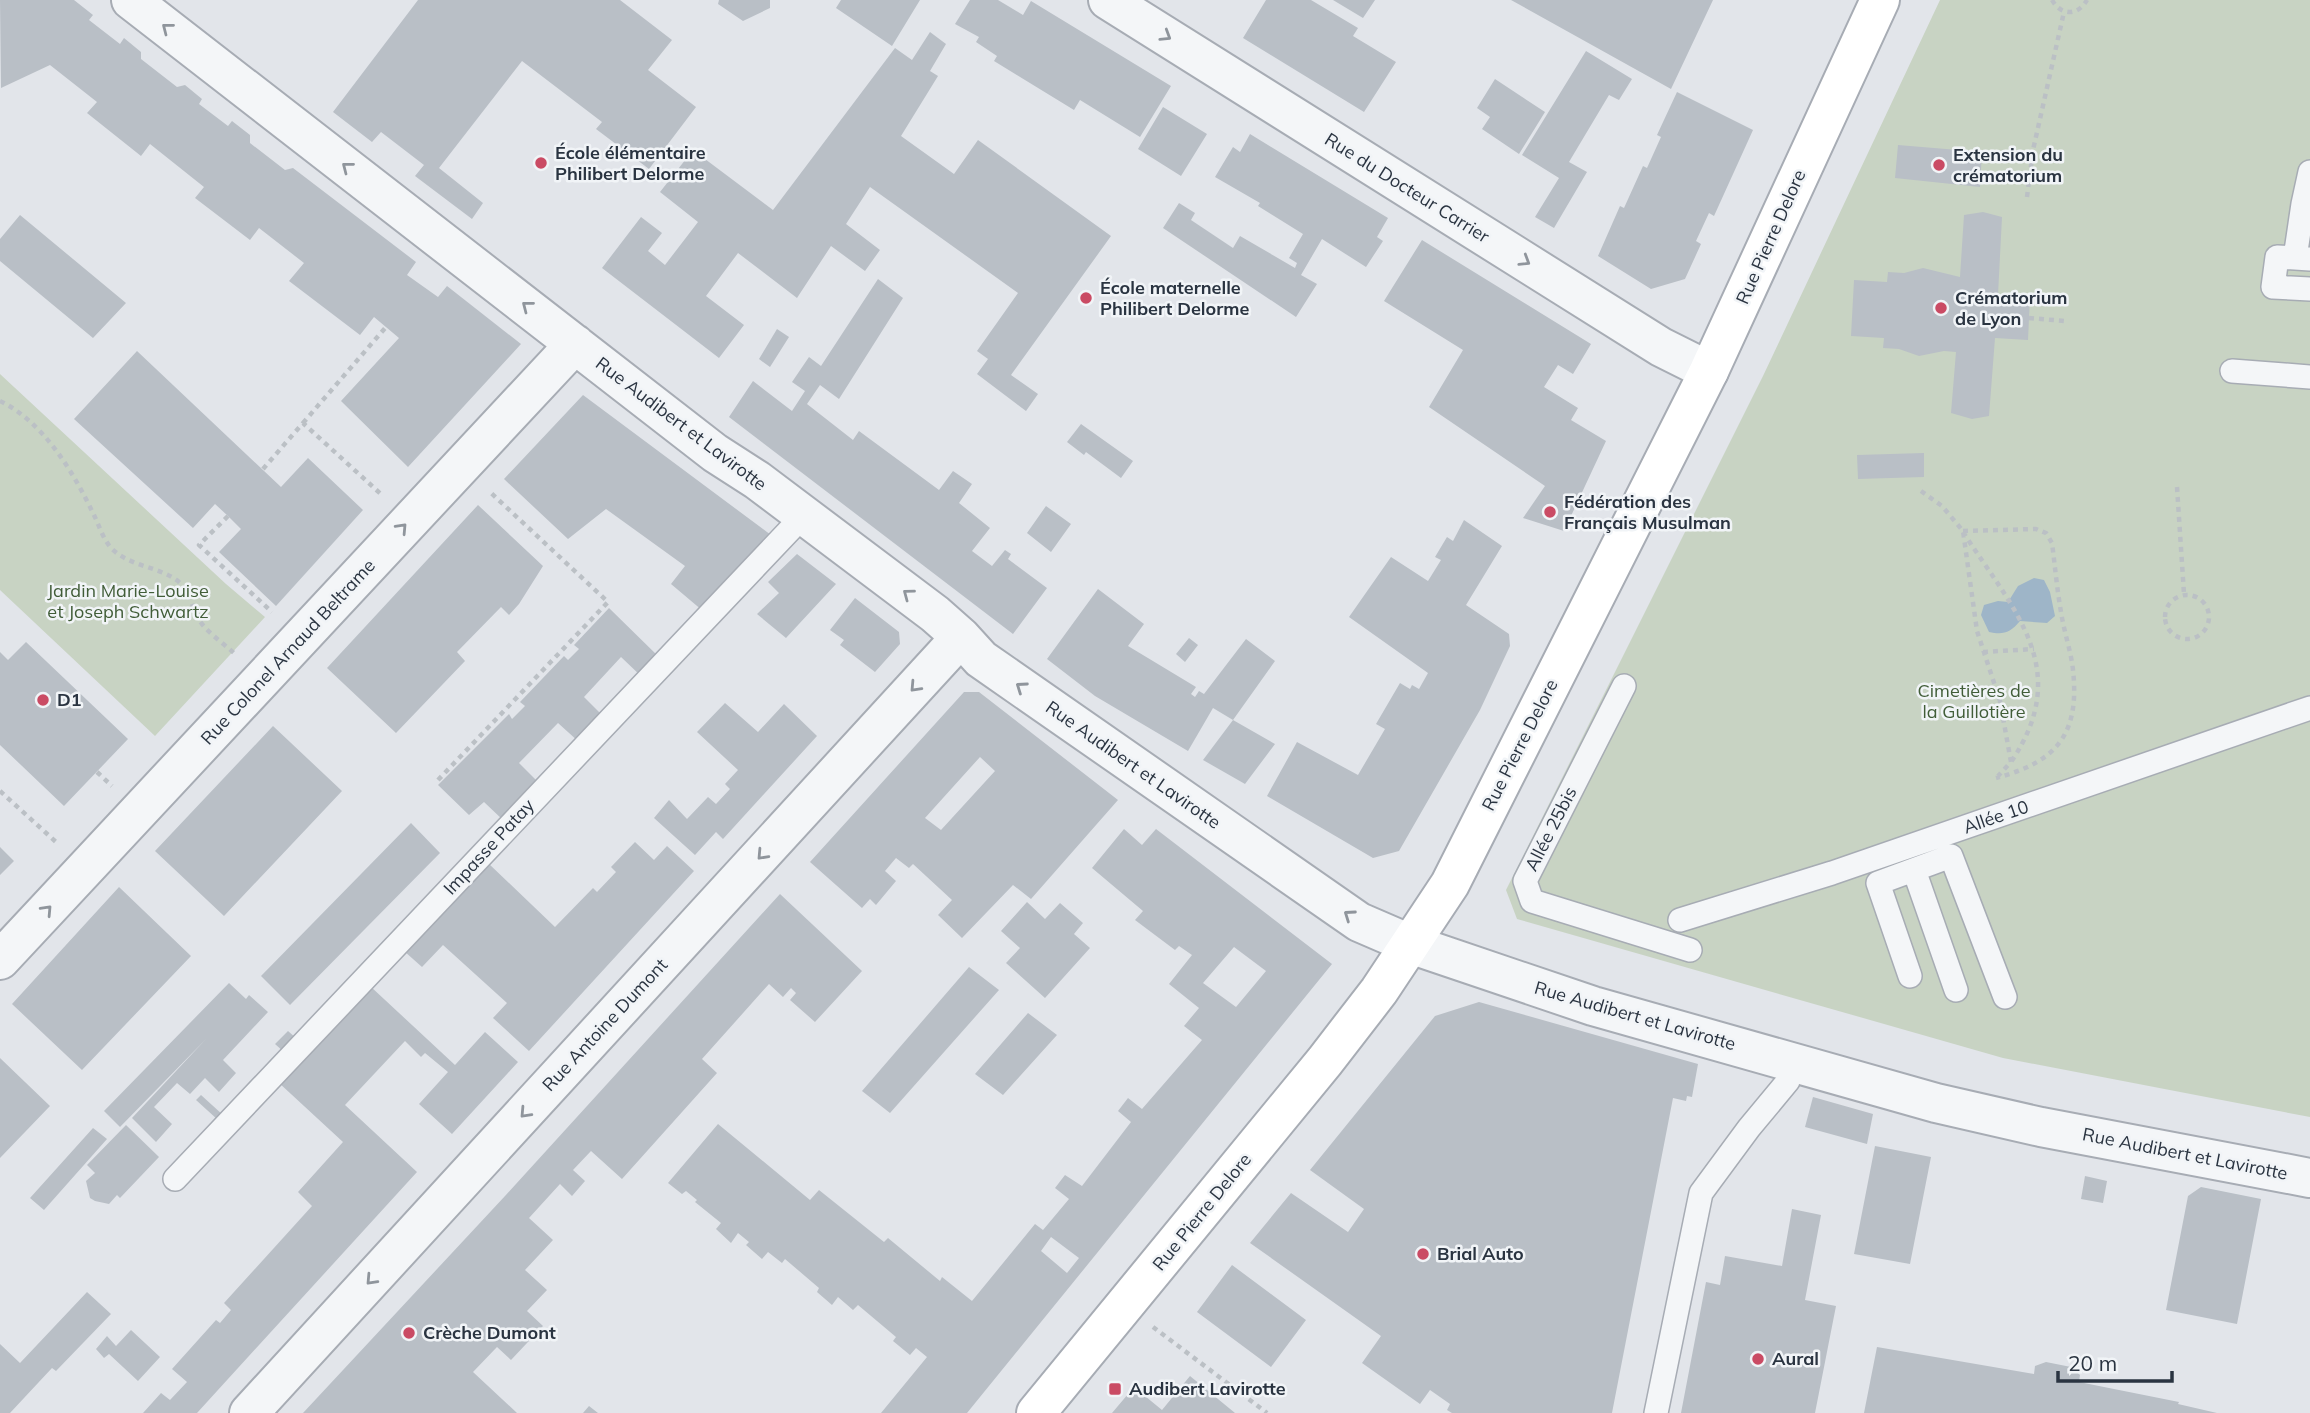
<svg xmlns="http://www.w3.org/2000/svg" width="2310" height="1413" font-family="Mulish,sans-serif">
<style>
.green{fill:#c8d3c3}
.water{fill:#9eb5c8}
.building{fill:#b9bfc6;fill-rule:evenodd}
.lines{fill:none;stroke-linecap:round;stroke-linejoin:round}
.lane-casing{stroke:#a7acb4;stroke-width:26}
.street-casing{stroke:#a7acb4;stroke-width:42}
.secondary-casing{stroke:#a7acb4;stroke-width:42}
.path{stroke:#bbc0c5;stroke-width:4.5;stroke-dasharray:5 5;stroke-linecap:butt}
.lane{stroke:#f4f6f8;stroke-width:23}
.street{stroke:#f4f6f8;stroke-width:38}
.secondary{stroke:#fff;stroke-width:38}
.oneway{stroke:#8f959c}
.poi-dot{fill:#ca4b64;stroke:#f1f4f7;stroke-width:2.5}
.labels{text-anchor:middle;stroke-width:5;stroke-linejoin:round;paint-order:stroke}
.poi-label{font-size:18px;font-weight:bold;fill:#2a3441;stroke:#f1f4f7;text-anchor:start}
.street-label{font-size:18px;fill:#2a3441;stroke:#f1f4f7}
.park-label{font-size:18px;fill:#415d38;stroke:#f1f4f7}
</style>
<rect width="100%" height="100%" fill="#e2e5ea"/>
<path class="green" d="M1940,0H2310V1117L2003,1058L1517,919L1506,890L1763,376Z
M0,374L226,584L265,617L155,736L0,590Z"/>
<path class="water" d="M2034,578L2044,580L2050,592L2055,616L2047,623L2020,621C2010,633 2003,635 1989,632L1981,615L1984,605L1998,601L2008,602L2018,586Z"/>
<path class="building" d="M0,0H74L93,15L89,20L120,44L124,38L141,52V59L177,87L185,85L202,99L199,104L228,126L232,121L250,135V143L285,170L293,168L416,262L407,275L438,297L447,286L521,344L408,467L341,401L399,338L374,317L360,335L289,281L304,263L259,228L250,240L233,227L195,198L204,187L150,144L141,156L87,113L97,102L50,65L1,88Z
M418,0H620L672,40L648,70L696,107L649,169L596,129L602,122L522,61L439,168L483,203L472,219L415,176L424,165L381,132L372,142L333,112Z
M719,0H770V8L743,21L718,4Z
M841,0H920L892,46L836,8Z
M970,0H998L1023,15L1031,1L1171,86L1140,137L1080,100L1074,110L994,61L997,56L976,42L979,37L955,24Z
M1266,0H1311L1358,28L1353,36L1396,62L1364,112L1243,38Z
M1333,0H1375L1363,18Z
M1511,0H1713L1671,89Z
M930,32L946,44L930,71L938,76L901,136L954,174L978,140L1111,236L1011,375L1038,394L1026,411L977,374L988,359L977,351L1018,293L870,187L846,224L880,250L865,271L831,246L797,298L738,253L706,296L744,325L719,358L602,268L641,217L662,233L648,251L665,265L698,222L660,192L693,150L773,210L895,48L912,60Z
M1586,51L1632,79L1619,100L1609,95L1569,162L1587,172L1554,228L1535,217L1559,178L1522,155Z
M1495,79L1545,112L1519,154L1482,129L1490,117L1477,108Z
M1677,92L1753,130L1714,216L1709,213L1696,241L1701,244L1685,279L1651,289L1598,256L1620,206L1624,208L1643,166L1647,168L1661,137L1657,135Z
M1163,107L1207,134L1181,176L1138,149Z
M1250,134L1388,218L1377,237L1383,241L1366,267L1322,239L1301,275L1317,284L1296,317L1163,228L1179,203L1195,213L1191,220L1233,248L1240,236L1295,268L1297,263L1289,258L1303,234L1258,206L1260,203L1215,177L1233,147L1240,152Z
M1898,145L1982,152L1980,187L1895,178Z
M1983,212L2002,217L1998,295L2030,297L2029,318L2028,340L1995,338L1989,416L1972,419L1951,413L1956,352L1944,351L1919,356L1899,349L1883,348L1884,338L1851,336L1854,280L1887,282L1888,272L1904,273L1923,268L1960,277L1964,215Z
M20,215L126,303L93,338L0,261V239Z
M1422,240L1591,344L1573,374L1558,365L1544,387L1578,408L1571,420L1606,441L1564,531L1523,518L1545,486L1429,407L1463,350L1384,301Z
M878,279L903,298L839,399L820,385L807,404L853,440L859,431L939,490L953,471L972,484L959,503L990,528L972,551L992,566L1005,550L1011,554L1008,559L1047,588L1013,634L729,417L753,381L792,411L805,391L792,382L809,357L821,366Z
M777,329L789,337L770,367L759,359Z
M137,351L281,487L308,458L363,510L276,606L219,552L241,529L228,516L215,504L193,528L74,419Z
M583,395L775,538L703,611L671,584L685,566L606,509L568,539L504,479Z
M1081,424L1133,461L1121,478L1086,452L1084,455L1067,442Z
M1924,453V477L1858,479L1857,455Z
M478,505L543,566L519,604L509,615L501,607L457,652L465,661L396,733L327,668Z
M1046,506L1071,524L1051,552L1027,533Z
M1464,520L1502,546L1466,605L1509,634L1510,646L1480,710L1399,851L1373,858L1267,796L1297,742L1358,775L1385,729L1376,724L1400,683L1410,689L1412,685L1419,689L1428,673L1349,617L1391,557L1428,581L1441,560L1435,557L1447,537L1453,541Z
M797,554L836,584L786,638L757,614L779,593L768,582Z
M1098,589L1144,624L1128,646L1196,687L1191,694L1195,697L1199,691L1204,694L1246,639L1275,661L1233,720L1275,744L1245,784L1203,760L1233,720L1213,708L1188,751L1095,696L1047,659Z
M855,598L899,632L900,644L875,672L840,645L844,640L830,630Z
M609,608L660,658L642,677L621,657L584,697L604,717L579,742L558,723L519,763L539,783L504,821L484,802L469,815L438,785L509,714L512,719L525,706L520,702L564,656L568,660L579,649L574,645Z
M1189,638L1198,645L1185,662L1176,654Z
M26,642L128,739L64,806L0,745V652L8,660Z
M964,692H979L1118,800L1031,899L1013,885L962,938L938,915L952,900L913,864L909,868L896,858L885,871L896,881L876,905L870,899L862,908L810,862ZM980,757L995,771L941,830L925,818Z
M725,703L758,732L784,704L817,736L723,839L716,832L695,855L654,818L669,800L687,819L708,797L716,804L730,789L725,784L738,770L697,732Z
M273,726L342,791L224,916L155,851Z
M411,823L440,853L290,1005L261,976Z
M1124,829L1142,845L1156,829L1332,964L967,1413H881L927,1357L916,1348L910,1355L893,1341L896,1337L858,1305L853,1310L838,1297L832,1305L817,1292L819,1288L785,1259L782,1263L768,1252L762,1259L746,1245L749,1242L738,1233L731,1243L716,1229L721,1223L695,1202L697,1200L686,1191L682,1194L668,1183L718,1124L810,1200L819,1190L884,1242L888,1238L940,1281L942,1277L972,1301L1035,1224L1043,1230L1069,1199L1055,1188L1065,1175L1082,1186L1131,1122L1118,1111L1128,1098L1142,1109L1202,1040L1184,1026L1199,1008L1169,984L1192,955L1179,946L1175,950L1135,920L1143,911L1092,868ZM1234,947L1266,971L1236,1007L1203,983ZM1051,1237L1079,1258L1067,1273L1041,1251Z
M635,842L654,860L667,846L694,871L529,1051L493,1018L507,1003L443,945L422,967L404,951L488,863L555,927L593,888L597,892L616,872L611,867Z
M0,847L14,861L0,875Z
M119,887L191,956L82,1070L12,1004Z
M780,894L862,971L815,1022L790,1000L796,993L791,988L783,997L769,984L702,1059L717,1073L622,1179L591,1151L573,1170L585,1181L572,1196L560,1184L529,1218L553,1240L525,1270L547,1290L527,1311L543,1326L511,1360L497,1347L473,1372L517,1413H303L505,1196Z
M1027,902L1045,919L1060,903L1083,923L1074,934L1090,948L1045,998L1006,963L1020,948L1001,931Z
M969,967L999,990L890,1113L862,1091Z
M229,983L246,999L249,995L268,1012L223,1060L236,1073L219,1092L205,1078L190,1094L177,1083L154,1107L172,1124L156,1142L132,1118L206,1039L120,1127L104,1111Z
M370,986L455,1065L485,1032L518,1062L452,1134L419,1104L448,1072L425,1053L421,1057L405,1041L345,1105L417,1172L197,1413H143L161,1393L170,1400L187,1382L172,1369L216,1320L220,1323L231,1310L224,1303L312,1206L298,1192L343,1142L278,1082Z
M1479,1002L1698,1064L1692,1097L1687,1096L1686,1101L1673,1098L1612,1413H1452L1447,1410L1450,1404L1430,1390L1420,1404L1362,1363L1381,1336L1250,1243L1291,1193L1348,1232L1364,1209L1310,1170L1435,1016Z
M1028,1013L1057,1035L1003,1095L975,1074Z
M288,1031L297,1039L284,1052L275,1044Z
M0,1058L50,1106L0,1158Z
M201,1095L223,1115L218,1120L196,1100Z
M1813,1097L1873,1114L1867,1144L1805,1127Z
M126,1125L159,1157L120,1198L117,1195L109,1204L95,1201L90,1198L86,1181L95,1173L87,1165Z
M93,1128L107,1139L44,1210L30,1198Z
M1875,1146L1931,1157L1910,1264L1854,1254Z
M2085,1176L2107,1181L2103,1203L2081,1199Z
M2201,1187L2261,1199L2237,1324L2166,1310L2188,1196Z
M1792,1209L1821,1215L1805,1300L1836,1306L1815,1413H1681L1706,1282L1720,1285L1725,1256L1782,1266Z
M1232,1265L1306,1320L1271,1367L1197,1312Z
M87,1292L111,1314L56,1371L52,1368L10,1413H0V1344L20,1363Z
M131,1330L160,1357L138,1381L109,1354L104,1358L96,1349L107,1336L116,1346Z
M1877,1347L2034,1374L2035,1366L2046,1362L2071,1367L2080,1375L2079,1382L2179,1402L2178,1404L2217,1413H1864Z
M1190,1376L1235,1413H1112L1134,1387L1162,1410Z
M589,1406L598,1413H583Z"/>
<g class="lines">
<defs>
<path id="lane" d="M2310,172L2303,204L2295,258L2310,259
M2295,258L2277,257L2273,287L2310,289
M2232,371L2310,377
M1624,686L1525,881L1532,901L1690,950
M1914,870L1956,990
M1680,920L1832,873L2310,708
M1910,976L1878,883L1951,856L2005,997
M175,1179L804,515
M1656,1413L1701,1193L1749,1128L1788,1081L1793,1061"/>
<path id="street" d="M131,0L715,453L757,480L935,614L961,637L981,659L1359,922L1410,944L1593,1006L1936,1103L2041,1127L2310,1178
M1108,0L1661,347L1709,371
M0,960L575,344
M249,1413L961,637"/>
<path id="secondary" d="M1036,1413L1325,1061L1379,991L1450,884L1709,371L1880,0"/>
</defs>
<use href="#lane" class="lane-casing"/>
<use href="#street" class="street-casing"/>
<use href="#secondary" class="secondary-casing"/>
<path class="path" d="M2052,0C2061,16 2078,16 2087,0
M2027,197L2033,150L2064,12
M2029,318L2065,321
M0,401C43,422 72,470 92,511C99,524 102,538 112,549C130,566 155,566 175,579C191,589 191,610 202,624C211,635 224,644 234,653
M303,423L386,327
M263,469L303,423L383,496
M2177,487L2184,594
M1921,491L1942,506L1963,531L1977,631L2000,701L2011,762L1998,776
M228,516L199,545L272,612
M1963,531L2036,529L2046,533L2052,543C2055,566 2057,589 2061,612C2064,632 2071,651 2073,670C2080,735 2056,762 1996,778
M1963,532C2014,611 2074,669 2011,762
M2165 617a22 22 0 1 1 44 0a22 22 0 1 1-44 0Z
M1983,652L2034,649
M97,772L112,786
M438,780L608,602L490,492
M0,791L56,842
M1153,1327L1267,1413"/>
<use href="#lane" class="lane"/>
<use href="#street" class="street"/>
<use href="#secondary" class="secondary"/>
</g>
<defs><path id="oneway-chevron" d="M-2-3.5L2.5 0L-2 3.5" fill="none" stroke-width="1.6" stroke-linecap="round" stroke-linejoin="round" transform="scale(1.75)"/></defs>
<g class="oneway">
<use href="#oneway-chevron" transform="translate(167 28) rotate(-142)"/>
<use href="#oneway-chevron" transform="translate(1166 36) rotate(32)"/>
<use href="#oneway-chevron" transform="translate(347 167) rotate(-142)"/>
<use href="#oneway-chevron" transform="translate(1525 261) rotate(32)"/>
<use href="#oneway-chevron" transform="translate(527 306) rotate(-142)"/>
<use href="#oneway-chevron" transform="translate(402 528) rotate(-47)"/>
<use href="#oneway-chevron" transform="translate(908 594) rotate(-143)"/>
<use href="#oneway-chevron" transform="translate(915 687) rotate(133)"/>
<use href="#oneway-chevron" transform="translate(1021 687) rotate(-145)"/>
<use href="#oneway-chevron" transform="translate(762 855) rotate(133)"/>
<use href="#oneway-chevron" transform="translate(47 910) rotate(-47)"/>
<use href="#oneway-chevron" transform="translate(1349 915) rotate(-145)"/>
<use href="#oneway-chevron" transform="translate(525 1113) rotate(133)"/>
<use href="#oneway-chevron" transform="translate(371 1280) rotate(133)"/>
</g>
<g class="poi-dot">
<circle cx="541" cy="163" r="7"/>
<circle cx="1939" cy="165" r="7"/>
<circle cx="1086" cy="298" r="7"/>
<circle cx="1941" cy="308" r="7"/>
<circle cx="1550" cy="512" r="7"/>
<circle cx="43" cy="700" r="7"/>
<circle cx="1423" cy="1254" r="7"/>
<circle cx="409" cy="1333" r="7"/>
<circle cx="1758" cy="1359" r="7"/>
<rect x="1108" y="1382" width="14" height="14" rx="3.5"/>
</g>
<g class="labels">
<g class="poi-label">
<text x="555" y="159">École élémentaire<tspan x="555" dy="21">Philibert Delorme</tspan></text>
<text x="1953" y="161">Extension du<tspan x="1953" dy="21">crématorium</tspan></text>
<text x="1100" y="294">École maternelle<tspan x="1100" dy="21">Philibert Delorme</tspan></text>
<text x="1955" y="304">Crématorium<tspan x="1955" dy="21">de Lyon</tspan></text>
<text x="1564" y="508">Fédération des<tspan x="1564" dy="21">Français Musulman</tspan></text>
<text x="57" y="706">D1</text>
<text x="1437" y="1260">Brial Auto</text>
<text x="423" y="1339">Crèche Dumont</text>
<text x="1772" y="1365">Aural</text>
<text x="1129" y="1395">Audibert Lavirotte</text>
</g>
<g class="street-label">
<text transform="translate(1407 188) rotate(32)" y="6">Rue du Docteur Carrier</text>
<text transform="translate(1771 237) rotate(-66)" y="6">Rue Pierre Delore</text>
<text transform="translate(681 424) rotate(37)" y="6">Rue Audibert et Lavirotte</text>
<text transform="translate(288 652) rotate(-47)" y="6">Rue Colonel Arnaud Beltrame</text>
<text transform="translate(1520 745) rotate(-63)" y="6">Rue Pierre Delore</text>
<text transform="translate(1133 765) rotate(35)" y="6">Rue Audibert et Lavirotte</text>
<text transform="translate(1996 817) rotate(-19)" y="6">Allée 10</text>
<text transform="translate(1551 829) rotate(-63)" y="6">Allée 25bis</text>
<text transform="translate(489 847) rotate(-47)" y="6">Impasse Patay</text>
<text transform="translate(1635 1016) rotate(16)" y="6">Rue Audibert et Lavirotte</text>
<text transform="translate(605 1025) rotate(-47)" y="6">Rue Antoine Dumont</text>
<text transform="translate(2185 1154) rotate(11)" y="6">Rue Audibert et Lavirotte</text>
<text transform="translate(1202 1212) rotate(-51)" y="6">Rue Pierre Delore</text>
</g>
<g class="park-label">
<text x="128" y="597">Jardin Marie-Louise<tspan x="128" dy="21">et Joseph Schwartz</tspan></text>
<text x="1974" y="697">Cimetières de<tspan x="1974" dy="21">la Guillotière</tspan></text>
</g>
</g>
<path d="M2058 1371v10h114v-10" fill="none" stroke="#2a3441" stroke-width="3.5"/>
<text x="2068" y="1371" font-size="21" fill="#2a3441" stroke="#f1f4f7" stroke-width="5" paint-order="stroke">20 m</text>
</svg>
